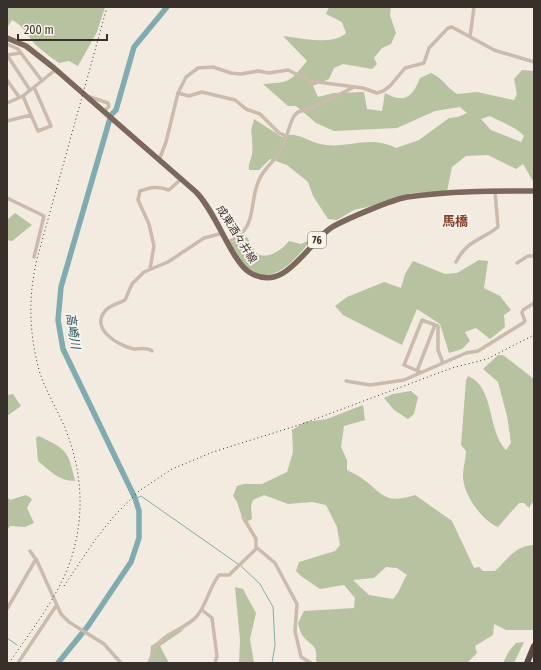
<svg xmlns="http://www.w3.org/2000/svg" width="541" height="670" font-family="'Fira Sans Condensed','Noto Sans JP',sans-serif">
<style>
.green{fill:#b6c2a0;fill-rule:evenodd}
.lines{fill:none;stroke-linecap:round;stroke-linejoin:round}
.stream{stroke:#7facb0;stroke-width:1}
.river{stroke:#7facb0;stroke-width:5.5}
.street{stroke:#cbbbac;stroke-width:3.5}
.primary{stroke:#7b675c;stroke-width:5.5}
.highway{stroke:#5a4a42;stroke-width:6}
.rail{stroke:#39302b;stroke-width:1;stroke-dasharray:1 3;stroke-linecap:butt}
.labels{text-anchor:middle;stroke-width:3.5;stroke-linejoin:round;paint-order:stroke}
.shield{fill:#faf4ed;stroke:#736b65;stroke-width:1}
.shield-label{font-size:10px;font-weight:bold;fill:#39302b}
.street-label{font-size:11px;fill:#39302b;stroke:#faf4ed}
.water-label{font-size:12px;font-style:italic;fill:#20555b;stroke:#faf4ed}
.quarter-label{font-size:13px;font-weight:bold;fill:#873f25;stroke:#faf4ed}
</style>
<rect width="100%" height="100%" fill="#f3ebe0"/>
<path class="green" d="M7,7H105L97,32L78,66L69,61L59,63C52,58 45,53 38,47C28,38 25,26 12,20L7,28Z
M329,7H391L390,15L396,33L391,44L382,48L374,58L377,64L372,69L343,64L334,68L329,79L313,86L318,97L334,93L364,92L367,109L382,111L385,93C404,104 413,97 420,78L431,73C444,79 445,86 457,94L477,92L514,100L517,94L514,79L522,70L534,71V183L523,164L516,169L488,155L466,156L452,167L447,191L411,193L376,205L354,210L337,220L328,219L313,196L308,182L287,165L270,159L259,170H249C248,163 251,161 252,154C253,150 252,134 251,131L254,119L282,137C285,136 291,134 294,135C303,136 314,144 326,145C352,148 368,135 396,148L419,140L449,118L458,117L467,113L460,107L435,111L397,128L334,131L316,123L296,106H288L263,84C290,82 289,83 307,61L283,36C301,38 332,46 346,33L342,22L326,14ZM490,116C501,122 516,127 524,136L521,142L491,130L481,119Z
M15,213L32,225L12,241L7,240V220Z
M247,237C250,242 253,250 258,254C268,260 283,249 289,241L301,244L312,239C296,258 272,291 245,266C239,260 234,250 229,243Z
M479,260L488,261L484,288L500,296L511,310L504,315L505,327L490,339L476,328L465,332L470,341L462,349L449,353L440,324L417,309L402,345L343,315L335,306L347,297L384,282L401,288L405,274L413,261L445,274L457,273Z
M498,355H503L534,379V500L529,508L524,503H519L498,527C482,521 462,493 463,475C463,467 466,459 466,451L461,445L466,380L468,376C495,387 487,431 506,450L511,443L507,416L498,382L483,369Z
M411,391L418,397L414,414L408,419L394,410L384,398L393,394Z
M13,394L21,406L7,416V395Z
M363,405L365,420L344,426L341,447L347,460V470C353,473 361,477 367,482C385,498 389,503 415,495L452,521L474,568L479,567L483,571H495C507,560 515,546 533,545L534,630H506L494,624L493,635L475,646L477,653L467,663H319L316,661C318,643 311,647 302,635C300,632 299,626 298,623L304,611L354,608L355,598L344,585L320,589L301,576L296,571L299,562L335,551L340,545L337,527L326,505L312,502L288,504L264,495L253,500L251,506L252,519L244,523L237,502L233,496L237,486L244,484H262L287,472L293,452L292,430L305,422L327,419ZM386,567L397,568L407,575C401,584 400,592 393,599L369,595L353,580L374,578Z
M39,436C67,450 68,450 75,481C59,481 49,470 38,461L36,438Z
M26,495L32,499L27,508L34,523L25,527L10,526L7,530V497L10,500Z
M235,587L243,589L256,613L250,639L254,663H239L240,640Z
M185,629L160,646L169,663H152L150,660L151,646L171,633Z
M524,642L514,663H503L509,651L516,643Z"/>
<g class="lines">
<path class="stream" d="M135,499L141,496L238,564
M241,566L260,584L273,607L275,645L272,663
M7,638L17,645"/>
<path class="river" d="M58,663L88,626L131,562L139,538V511L135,498L63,349L58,320L61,287L111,115L116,110L134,47L167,7"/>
<path class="street" d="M470,37L474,7
M7,44L18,49L42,81
M7,55L30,90
M7,55L21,53
M7,80L19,97
M178,93L189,96L202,92L235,100L246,109L260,114L279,133L286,136
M23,96L31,115
M90,97L108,103L109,106L104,112
M7,103L23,96L54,71V68
M7,121L31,115L38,131L51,126L34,87
M159,160L166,142L178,93L186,77L198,68L213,67L231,73L241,74L258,71L269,73L288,70L310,81L363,88L377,93L383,91L390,86L405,68L424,63L429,48L448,28L452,27L494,50L534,62
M7,198L44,216L34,257
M228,242C259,229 248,204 259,180C264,168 275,161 281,150C287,139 288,127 294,116L298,112L314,107L354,87
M456,262C467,240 482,240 498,227L495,191
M517,263L528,256H534
M150,269L154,246L149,224L138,200L140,191C151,187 158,186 169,190L181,179
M152,351C147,347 140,349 134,349C118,346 89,328 106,310C112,304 118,304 125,300L132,284L144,272L168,262L204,238L223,233
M417,371L435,325
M420,372L404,365L422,320L438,326V350L443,363
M346,381L370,385L404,380L466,353L478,351L523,323L525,321L522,313L523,310L534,303
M256,547L275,563L297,604L295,631L301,657L311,663
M30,551L37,561L61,614L69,622L104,644L121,663
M7,609L36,559
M202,610L212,618L217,656L215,663
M18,663L56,606
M149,663C151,658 153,651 156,646C166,632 186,629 197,616C207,604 209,588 219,575H229L256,549V539L243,517"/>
<path class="primary" d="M7,38L26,46L54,68L196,192C216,212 231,260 249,272C286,296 308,240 334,226C349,218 391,200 407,197C449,191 492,191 534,191"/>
<path class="highway" d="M527,663L534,646"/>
<path class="rail" d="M64,586L95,540L114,516L139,491L172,469L213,452L302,424L452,368L487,359L534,335
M9,663C32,629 60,595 72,556C85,513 82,470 65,428C57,409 45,390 39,370C29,332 28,297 37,259L107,7"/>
</g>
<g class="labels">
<rect class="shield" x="308" y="232" width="18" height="16" rx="3"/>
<g class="shield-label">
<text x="317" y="244">76</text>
</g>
<g class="street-label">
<text transform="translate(237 234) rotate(58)" y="4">成東酒々井線</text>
</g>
<g class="water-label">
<text transform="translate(73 331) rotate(81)" y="4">高崎川</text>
</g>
<g class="quarter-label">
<text x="455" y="226">馬橋</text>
</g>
</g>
<rect width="541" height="670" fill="none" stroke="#39302b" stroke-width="16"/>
<path d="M18 34v6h89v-6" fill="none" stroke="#39302b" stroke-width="2"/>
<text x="24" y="34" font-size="12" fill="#39302b" stroke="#faf4ed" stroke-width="3" paint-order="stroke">200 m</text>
</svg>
